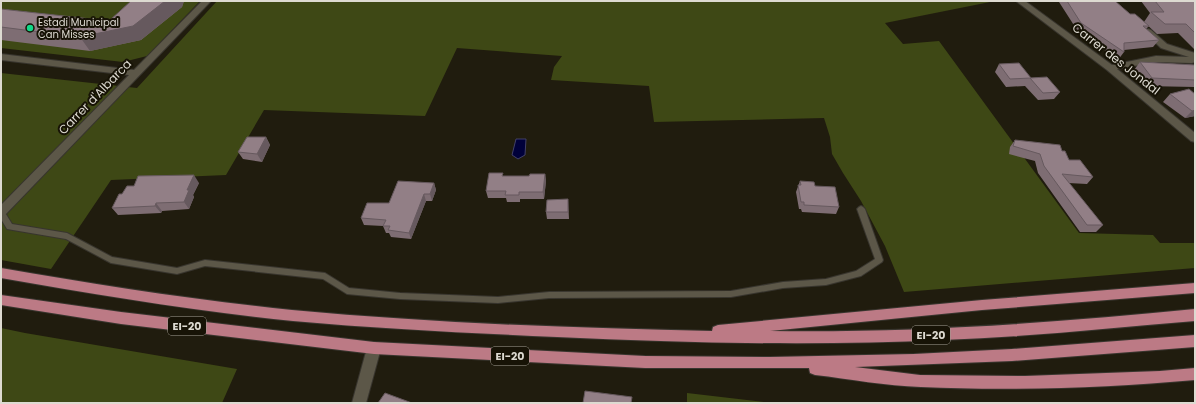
<svg xmlns="http://www.w3.org/2000/svg" width="1196" height="404" font-family="Poppins,sans-serif">
<style>
.green{fill:#3e4815}
.water{fill:#00003a;stroke:#424167}
.lines{fill:none;stroke-linecap:round;stroke-linejoin:round}
.service-casing{stroke:#38352e;stroke-width:2}
.minor-casing{stroke:#38352e;stroke-width:2}
.trunk-casing{stroke:#38352e;stroke-width:2}
.service{fill:#5c5748;fill-rule:evenodd}
.minor{fill:#5c5748;fill-rule:evenodd}
.trunk{fill:#bc7a85;fill-rule:evenodd}
.wall{fill:#7e6d73}
.shaded-wall{fill:#66595e}
.building{fill:#927f86;stroke:#66595e}
.poi-dot{fill:#12d98a;stroke:#171306;stroke-width:1.5}
.labels{text-anchor:middle;stroke-width:4;stroke-linejoin:round;paint-order:stroke}
.far-poi-label{font-size:10px;fill:#dddad1;stroke:#171306;text-anchor:start}
.shield{fill:#171306;stroke:#a29e94;stroke-width:1}
.shield-label{font-size:11px;font-weight:bold;fill:#dddad1}
.street-label{font-size:12px;fill:#dddad1;stroke:#171306}
</style>
<rect width="100%" height="100%" fill="#201c0e"/>
<path class="green" d="M1,1H200L147,56L123,62L1,48Z
M217,1H995L885,23L903,44L939,41L1079,233L1153,235L1160,243H1195V268L904,292L885,246L861,201L843,173L832,154L830,137L824,118L654,122L649,86L551,80L554,67L562,56L457,48L425,116L264,110L226,175L111,180L51,269L1,260V73L137,88Z
M1,328L25,333L237,369L222,403H1Z
M687,393L772,403H687Z"/>
<path class="water" d="M516,139H526L525,155L518,159L512,155Z"/>
<g class="lines">
<defs>
<path id="service" d="M861,206L863,207L865,209L883,260L882,262L861,276L826,285L783,288L731,297L549,298L498,303L400,299L347,294L323,279L205,266L177,274L111,263L66,239L7,229L1,219V210L4,211L12,224L67,233L112,257L177,268L205,260L325,273L349,288L400,293L498,297L549,292L731,291L783,282L826,279L856,271L875,259L857,209L859,207Z"/>
<path id="minor" d="M202,1H211L5,215L1,216V205L129,75L1,60V54L134,70Z
M1016,1H1025L1112,65L1156,56L1189,57L1161,48L1144,32L1148,29L1151,30L1167,44L1195,53V62L1192,63L1156,62L1117,69L1195,133V142L1191,141L1107,70Z
M374,342L379,344L381,348L366,403H352L367,348L369,344Z"/>
<path id="trunk" d="M1,268C98,285 195,300 292,310C431,323 572,328 712,331L713,327L718,325L982,300L1195,283V293L982,310L770,331C913,333 1054,323 1195,309V321C1111,328 1027,337 943,340C815,346 686,343 557,337C469,333 381,329 293,321C195,311 98,295 1,278Z
M1,295L121,312L374,342L645,356L770,357L914,354L1012,349L1195,335V347L1012,361L855,367L920,375L1025,376L1160,371L1195,368V380C1106,388 1010,391 921,387C886,386 850,379 815,375L810,373L809,368H645L374,354L121,324L1,305Z"/>
</defs>
<use href="#service" class="service-casing"/>
<use href="#minor" class="minor-casing"/>
<use href="#trunk" class="trunk-casing"/>
<use href="#service" class="service"/>
<use href="#minor" class="minor"/>
<use href="#trunk" class="trunk"/>
</g>
<path class="wall" d="M131,1H184L182,7L141,40L90,51L1,40V9L109,21Z
M1059,1H1115L1130,14L1149,26L1146,29L1159,40L1153,47L1124,50V52L1118,60L1077,30L1059,2Z
M1141,1H1195V49H1194L1178,33L1157,34L1144,22L1150,13Z
M1140,62L1195,65V87L1145,86L1134,70Z
M999,64L1031,78L1060,92L1054,99L1038,100L1025,86L1006,87L995,72Z
M1170,94H1195V116L1185,118L1163,102Z
M266,137L270,145L262,162L243,159L238,152Z
M1015,140L1062,151L1069,160L1093,177L1087,184L1068,183L1103,225L1096,232H1080L1038,173L1035,161L1009,154L1010,147Z
M503,173V176H529L545,174L546,181L544,199H520V202H507L506,198H488L486,191Z
M800,181L815,186L839,207L836,214L802,212L801,209H799L796,192Z
M199,183L193,195L194,197L189,209L162,211L161,213L118,215L112,208L122,194Z
M434,183L436,190L432,201H426L411,239L391,237L389,233H386L383,226L364,225L361,218L389,203Z
M568,199L569,219H547L546,212Z"/>
<path class="shaded-wall" d="M165,1H184L182,7L141,40L90,51L80,37Z
M1195,110V116L1185,118L1192,111Z
M266,137L270,145L262,162L257,154Z
M545,174L546,181L544,199L543,192Z
M194,175L199,183L193,195L194,197L189,209L184,202L187,190Z
M434,183L436,190L432,201L430,194Z
M424,194L426,201L411,239L409,233Z
M156,203L162,211L161,213L155,206Z"/>
<path class="building" d="M131,1H165L133,26L80,37L1,27V9L109,21Z
M1067,1H1115L1130,14H1135L1149,26H1143L1159,40L1124,43V52L1081,23Z
M1155,1H1195V33L1186,24H1165L1151,12H1164Z
M1140,62L1195,65V80L1152,78Z
M1019,63L1031,78L1010,79L999,64Z
M1047,77L1060,92L1043,93L1030,78Z
M1189,89L1195,94V110L1192,111L1170,94Z
M247,137H266L257,154L238,152Z
M1015,140L1060,145L1062,151H1065L1069,160H1080L1093,177L1062,174L1103,225H1087L1044,166L1040,154L1013,146Z
M489,173H503L502,176H529L530,174H545L543,192H519V195H505L506,191H486Z
M194,175L187,190H189L184,202L156,203L155,206L112,208L119,194H122L127,186H134L138,176Z
M398,181L434,183L430,194H424L409,233L388,230L390,226H383L386,220L361,218L367,203H389Z
M800,181L814,182L815,186L835,187L839,207L804,205V202H801L798,185H801Z
M568,199V212H546L547,200Z
M585,391L632,397L631,403H583Z
M385,393L412,403H378Z"/>
<circle class="poi-dot" cx="30" cy="28" r="4"/>
<g class="labels">
<g class="far-poi-label">
<text x="38" y="26">Estadi Municipal<tspan x="38" dy="12">Can Misses</tspan></text>
</g>
<g class="shield">
<rect x="168" y="317" width="38" height="18" rx="3"/>
<rect x="912" y="326" width="38" height="18" rx="3"/>
<rect x="491" y="347" width="38" height="18" rx="3"/>
</g>
<g class="shield-label">
<text x="187" y="330">EI-20</text>
<text x="931" y="339">EI-20</text>
<text x="510" y="360">EI-20</text>
</g>
<g class="street-label">
<text transform="translate(1116 59) rotate(38)" y="4">Carrer des Jondal</text>
<text transform="translate(95 97) rotate(-46)" y="4">Carrer d'Albarca</text>
</g>
</g>
<rect width="1196" height="404" fill="none" stroke="#dddad1" stroke-width="4"/>
</svg>
